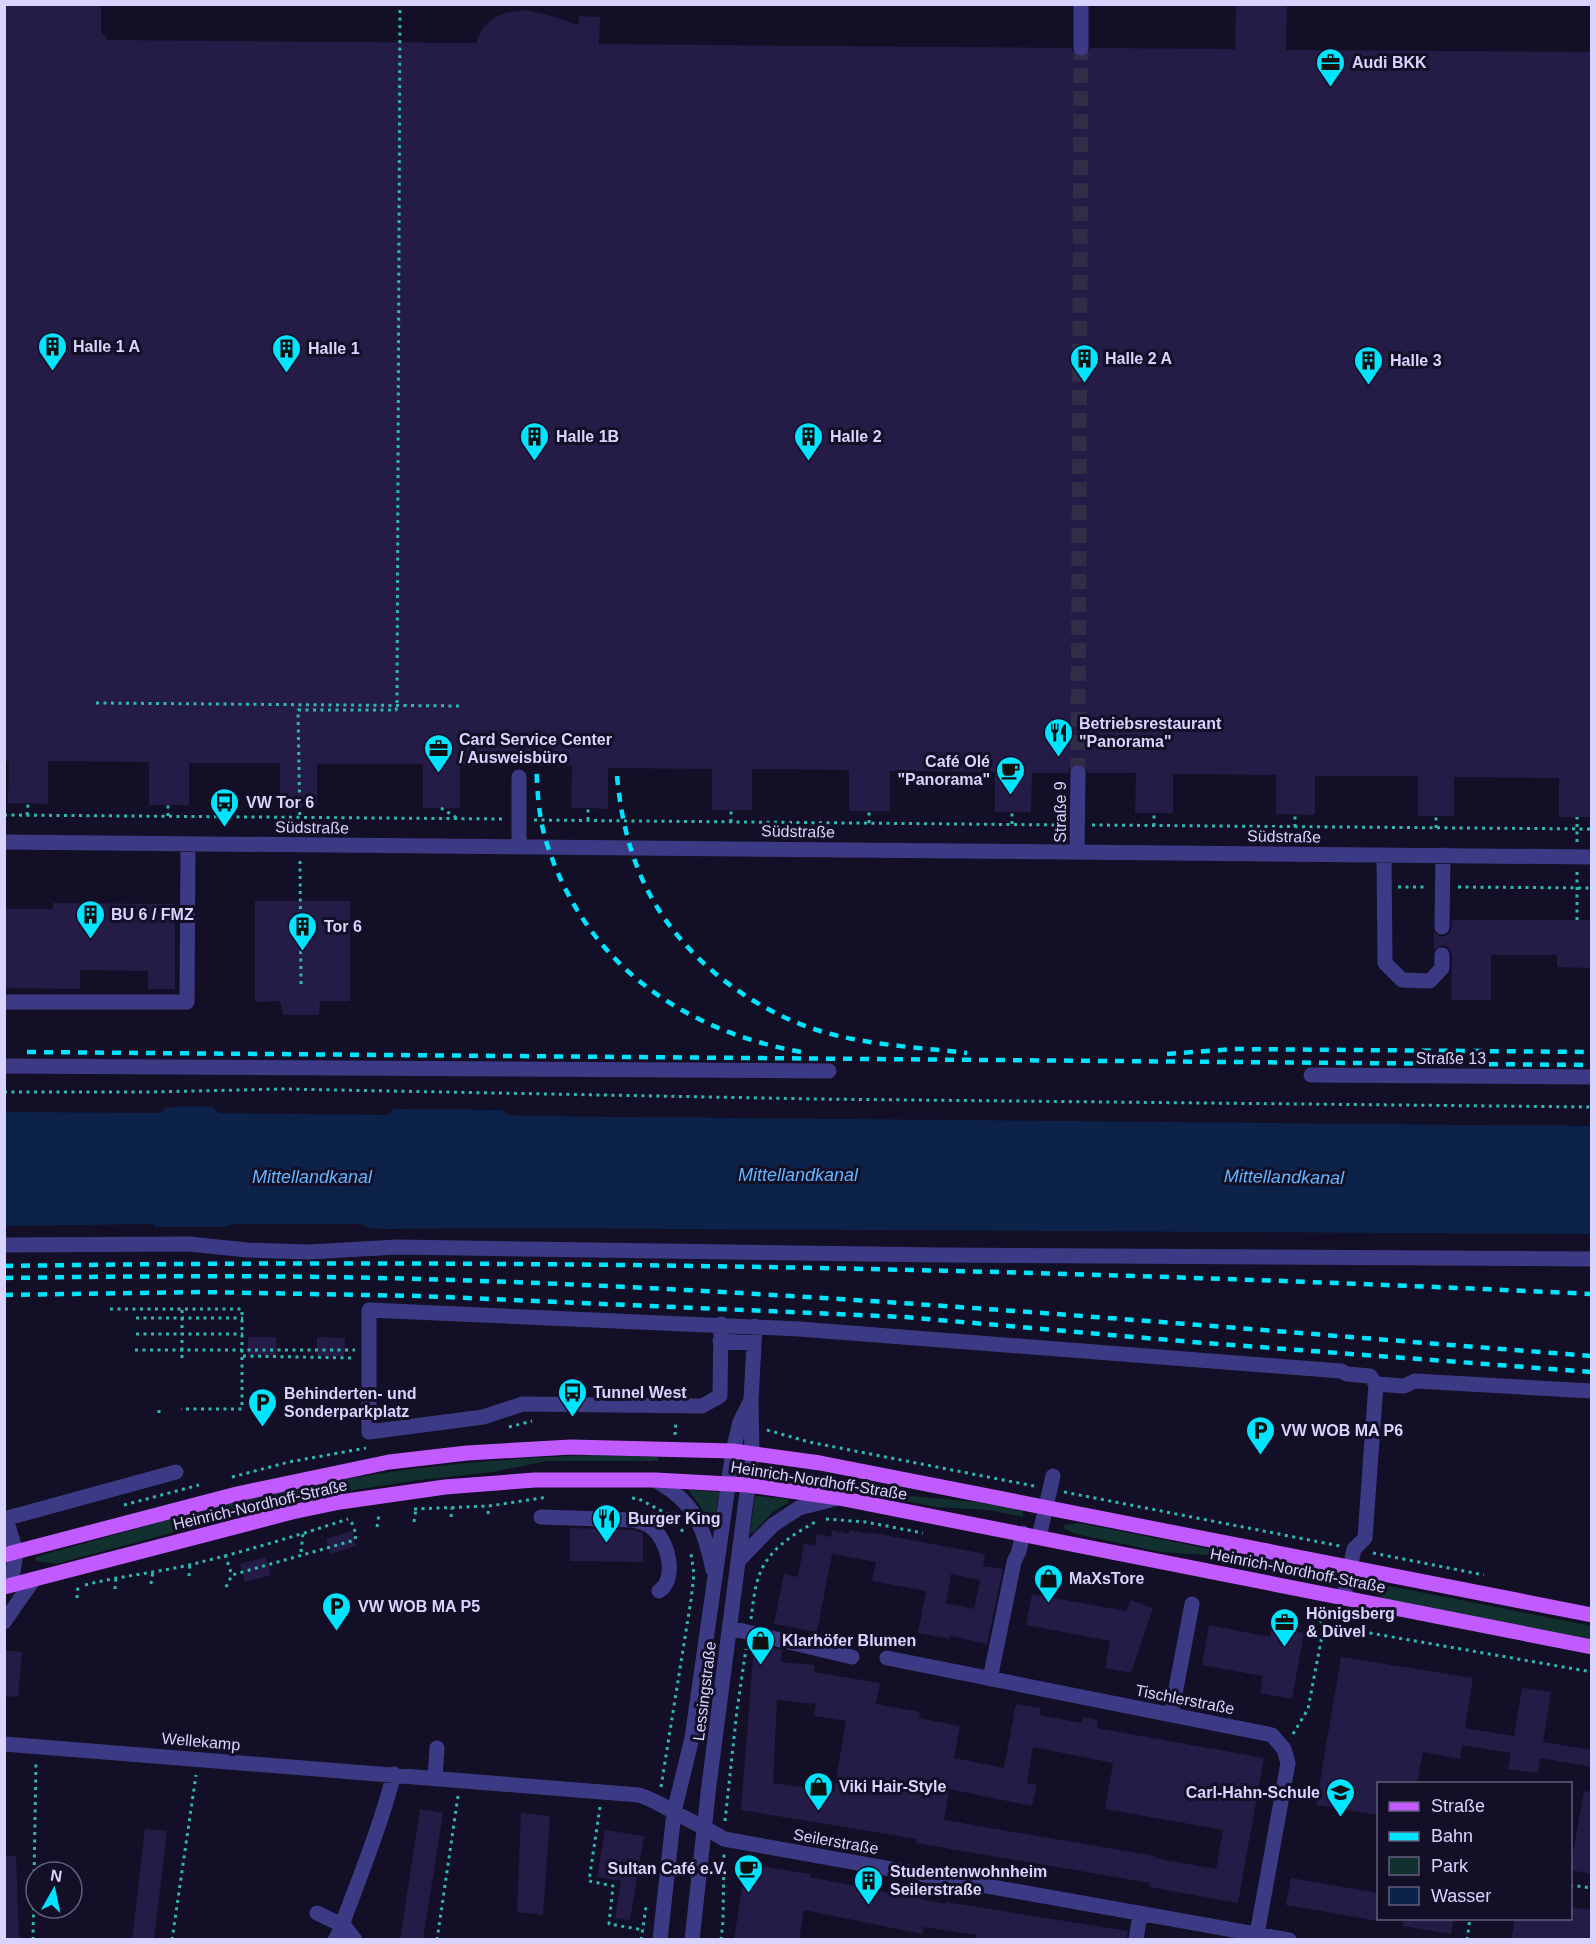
<svg xmlns="http://www.w3.org/2000/svg" width="1596" height="1944" font-family="Arial,sans-serif">
<style>
.green{fill:#12302f}
.water{fill:#0c2248}
.building{fill:#241b47;fill-rule:evenodd}
.lines{fill:none;stroke-linecap:round;stroke-linejoin:round}
.minor-tunnel{stroke:#312d47;stroke-width:15;stroke-dasharray:15 8;stroke-linecap:butt}
.path{stroke:#2fb8b0;stroke-width:3;stroke-dasharray:3 4.5;stroke-linecap:butt}
.minor{stroke:#3d3a85;stroke-width:15}
.major{stroke:#c25bff;stroke-width:15}
.rail{stroke:#00e5ff;stroke-width:4.5;stroke-dasharray:9 8;stroke-linecap:butt}
.labels{text-anchor:middle;stroke-width:6;stroke-linejoin:round;paint-order:stroke}
.poi-label{font-size:16px;font-weight:bold;fill:#d9d4ff;stroke:#130f26;text-anchor:start}
.street-label{font-size:16px;fill:#d9d4ff;stroke:#130f26}
.water-label{font-size:18px;font-style:italic;fill:#62b6ff;stroke:#130f26}
</style>
<rect width="100%" height="100%" fill="#130f26"/>
<path class="green" d="M594,1455L658,1457V1461H547L493,1472L419,1480L341,1492L241,1514L56,1564L36,1561L35,1557C136,1529 237,1499 340,1480C424,1465 509,1458 594,1455Z
M816,1480L911,1496L977,1502L1023,1511V1517L988,1510L937,1507L816,1484Z
M688,1490L719,1492L714,1529L711,1528L699,1504Z
M755,1496L788,1499V1503L773,1512L753,1533H750Z
M1079,1523L1332,1573L1331,1578L1222,1556L1161,1552L1076,1534L1063,1528L1064,1525Z
M1369,1582L1591,1626V1640L1384,1599L1367,1588L1365,1583Z"/>
<path class="water" d="M182,1106L213,1107L219,1113L386,1115L394,1109L503,1110L508,1115L527,1116L1591,1126V1234L500,1228L386,1229L368,1228L362,1224H233L222,1227H156L153,1224L5,1226V1112L161,1113L165,1108Z"/>
<path class="building" d="M4,4H101V32L108,40L477,43V39L484,26L494,18L506,13L526,10L548,15L578,25L579,16L600,17L599,44L1071,48L1073,53L1080,58L1086,56L1091,48L1235,49L1236,4H1287L1286,50L1592,52V817H1559V778L1454,777V816H1418V776H1315V815L1276,814V775L1173,774V813H1135L1136,773H1088L1083,765L1078,763L1070,768L1068,773H1032L1031,812H995V772L890,771V811H849V770L752,769V810H712V769L608,768V809L588,808H571L572,766L460,765V808H423V764H317V805H280V763H189V805H149V762L48,761V804L8,803L9,761H4Z
M255,901H350V1001H320L319,1015H283L280,1001L255,1002Z
M53,903L175,904V989H148V971L80,970V989L4,988V909H53Z
M1452,920H1592V968L1557,967V955H1491V1000H1451L1452,954L1447,947L1443,945L1434,950V932L1441,937L1447,935L1451,931Z
M248,1337H276V1355H248Z
M317,1337L345,1338L344,1356H317Z
M570,1528L632,1530L643,1533V1562L570,1561Z
M832,1530L849,1534V1530L869,1534V1532L985,1554L983,1566L1003,1569L987,1644L950,1636V1639L918,1633L926,1591L872,1581L876,1562L832,1554L817,1632L774,1624L784,1574L798,1577L804,1543L815,1546L817,1534L831,1537ZM951,1574L980,1580L974,1609L946,1603Z
M352,1531L356,1546L330,1554L326,1539Z
M266,1557L271,1575L245,1582L240,1564Z
M1032,1594L1126,1611L1131,1600L1153,1608L1131,1673L1105,1668L1110,1641L1026,1625Z
M1209,1625L1270,1637L1272,1627L1304,1633L1292,1699L1260,1693L1263,1676L1202,1665Z
M754,1644L782,1650L781,1662L814,1665V1672L880,1683L876,1704L920,1712L919,1718L960,1726L954,1758L1004,1768L1016,1704L1041,1708L1039,1715L1082,1723L1083,1717L1098,1720L1097,1728L1264,1758L1238,1903L1149,1887L1150,1883L916,1843L917,1839L741,1810ZM777,1700L816,1704L814,1716L846,1721L834,1792L773,1783ZM1033,1747L1113,1763L1105,1809L1223,1830L1216,1869L1154,1858L1155,1856L944,1820L949,1789L1032,1806L1037,1785L1027,1783Z
M4,1650L22,1652L18,1697L4,1696Z
M1341,1657L1473,1678L1465,1728L1514,1736L1522,1688L1551,1692L1543,1742L1592,1750V1767L1540,1758L1538,1773L1508,1769L1511,1753L1462,1745L1460,1759L1423,1752L1417,1784H1378V1815L1316,1805Z
M1584,1791L1592,1792V1874L1570,1870Z
M420,1809L443,1813L423,1940H400Z
M521,1813L550,1816L543,1915L517,1912Z
M145,1829L167,1831L154,1940H132Z
M605,1830L644,1836L630,1920L615,1918L621,1881L597,1877Z
M4,1856H16L19,1940H4Z
M755,1865L810,1874V1877L946,1904V1902L1128,1931L1126,1940H975L976,1935L924,1927L922,1934L804,1910L799,1940H734L743,1879L752,1881Z
M1291,1878L1378,1893V1921L1286,1905Z
M1570,1907L1592,1910V1940H1511L1515,1918H1570Z
M1404,1918H1454L1451,1934L1403,1926Z"/>
<g class="lines">
<path class="minor-tunnel" d="M1078,773L1081,48"/>
<path class="path" d="M96,703L461,706
M441,808L457,818
M4,815L504,819
M27,815L28,804
M168,816V805
M534,820L1062,825
M588,820V808
M731,822V810
M869,823V811
M1012,824V812
M1092,825L1592,829
M1154,826V813
M1295,827V814
M1436,828V815
M300,830L298,710H396L397,705L400,4
M1577,842V817
M300,861L301,985
M1577,872V920
M1398,887H1428
M1458,887L1592,888
M4,1092H150L283,1089L816,1099L1592,1107
M110,1309H242V1409H181
M136,1318H243
M136,1334H243
M135,1350H355
M243,1356L355,1358
M182,1358V1309
M159,1413V1410
M509,1427L532,1421
M767,1430L809,1442L1034,1486
M675,1435L676,1421
M232,1477L289,1462L366,1448
M1064,1492L1340,1546
M632,1498L639,1499L671,1516L684,1533
M124,1505L199,1485
M414,1509L489,1506L548,1497
M488,1514L489,1506
M451,1517L452,1508
M826,1519L866,1522L923,1533
M414,1522L416,1509
M377,1527L379,1514
M301,1552L303,1534
M1373,1553L1484,1575
M225,1555L232,1575L355,1540L356,1534L350,1518
M189,1576L190,1564
M151,1584L153,1571
M85,1585C119,1576 154,1573 189,1565C243,1552 296,1536 348,1519
M226,1587L232,1575
M115,1589L116,1577
M77,1598L78,1586
M1310,1609L1324,1625L1592,1672
M751,1619C753,1605 754,1589 759,1576C768,1549 794,1534 817,1521
M858,1642L878,1645
M1293,1734L1308,1709L1324,1625
M661,1787L691,1600L694,1574L691,1554
M600,1807L589,1881L613,1886L609,1924L644,1930
M725,1821L737,1710L746,1649
M1570,1885L1592,1888
M33,1940L36,1761
M172,1940L196,1775
M437,1940L458,1796
M641,1940L646,1907
M721,1940L723,1921L724,1854
M1467,1940L1470,1918"/>
<path class="minor" d="M1081,48V4
M4,842L1592,857
M519,847V777
M1077,852L1078,773
M1384,855L1385,963L1402,980L1430,981L1442,968V955
M1442,927L1443,855
M4,1002H187L188,844
M4,1066L829,1071
M1311,1075L1592,1077
M4,1245L189,1244L247,1250L309,1252L397,1247L940,1255L1592,1259
M721,1324L720,1396L702,1406L523,1404L483,1417L369,1432V1310L799,1329L1341,1371L1347,1374L1370,1376L1376,1384L1365,1538L1354,1549L1344,1597
M720,1341L754,1343
M1376,1384L1404,1386L1415,1381L1592,1391
M655,1480C696,1503 703,1526 713,1570
M541,1517L633,1520C640,1522 646,1523 651,1527C668,1539 678,1579 659,1591
M4,1519L176,1472
M6,1519L16,1552L11,1585
M1039,1537L1053,1476
M739,1560L773,1525L799,1508L838,1498
M4,1622L34,1579
M730,1628L852,1657
M887,1658L1272,1735L1284,1749L1288,1763L1257,1934
M990,1679L1014,1562L1019,1551L1023,1533
M1171,1715L1192,1604
M4,1744L639,1795C652,1799 662,1805 674,1812C690,1821 708,1829 724,1839L1289,1940
M435,1778L437,1748
M317,1913L344,1926L355,1940
M335,1940C344,1926 343,1920 349,1906C366,1861 382,1820 394,1774
M660,1940L674,1812L692,1738L733,1451L740,1422L751,1400
M692,1940L709,1785L752,1454L751,1400L755,1326
M1136,1940L1140,1914"/>
<path class="major" d="M4,1555L237,1494L389,1462L467,1453L571,1447L733,1451L820,1463L1592,1615
M4,1587L292,1512L340,1502L445,1487L535,1480H655L748,1485L839,1498L1592,1647"/>
<path class="rail" d="M536,757C537,787 538,819 548,847C588,967 687,1033 807,1053
M617,776C620,808 626,839 638,869C667,944 739,1004 814,1029C862,1045 916,1047 967,1053
M27,1052L1592,1065
M1167,1054L1234,1049L1592,1052
M4,1266C534,1258 1063,1269 1592,1294
M4,1278C143,1276 281,1275 420,1279C811,1290 1201,1326 1592,1356
M4,1295L201,1292L420,1296L905,1317L1192,1342L1592,1372"/>
</g>
<defs>
<symbol id="office-pin" viewBox="-11 -11 22 30"><path d="M0 17L-7.5 6A9.5 9.5 0 1 1 7.5 6Z" fill="#00e5ff" stroke="#130f26"/><path d="M-6-3h4V-5.5h4V-3h4V5H-6ZM-1-4.5V-3h2v-1.5ZM-6 0V1H6V0Z" fill="#111"/></symbol>
<symbol id="building-pin" viewBox="-11 -11 22 30"><path d="M0 17L-7.5 6A9.5 9.5 0 1 1 7.5 6Z" fill="#00e5ff" stroke="#130f26"/><path d="M-4-6H4V6H1V3H-1V6H-4ZM-2.5-4.3h1.7v1.8h-1.7ZM.8-4.3h1.7v1.8H.8ZM-2.5-1h1.7V.8h-1.7ZM.8-1h1.7V.8H.8Z" fill="#111"/></symbol>
<symbol id="restaurant-pin" viewBox="-11 -11 22 30"><path d="M0 17L-7.5 6A9.5 9.5 0 1 1 7.5 6Z" fill="#00e5ff" stroke="#130f26"/><path d="M-5-6h1v4h1v-4h1v4h1v-4h1v5L-1.5 .5V6h-2V.5L-5-1ZM5-6V6H3V1.5H1.5Q1.5-4 5-6Z" fill="#111"/></symbol>
<symbol id="cafe-pin" viewBox="-11 -11 22 30"><path d="M0 17L-7.5 6A9.5 9.5 0 1 1 7.5 6Z" fill="#00e5ff" stroke="#130f26"/><path d="M-5.5-4.5H6V0H3Q3 3.5 0 3.5H-2.5Q-5.5 3.5-5.5 0ZM3-3.2v2h1.7v-2ZM-6 4.5H4V6H-6Z" fill="#111"/></symbol>
<symbol id="bus-pin" viewBox="-11 -11 22 30"><path d="M0 17L-7.5 6A9.5 9.5 0 1 1 7.5 6Z" fill="#00e5ff" stroke="#130f26"/><path d="M-5-6H5V4H4V6H2V4H-2V6H-4V4H-5ZM-3.5-4V0h7V-4ZM-3.5 1.2v1.5H-2V1.2ZM2 1.2v1.5H3.5V1.2Z" fill="#111"/></symbol>
<symbol id="parking-pin" viewBox="-11 -11 22 30"><path d="M0 17L-7.5 6A9.5 9.5 0 1 1 7.5 6Z" fill="#00e5ff" stroke="#130f26"/><path d="M-3.5-5.5H1a3.5 3.5 0 0 1 0 7H-1V5.5H-3.5ZM-1-3.4V-.6H.8a1.4 1.4 0 0 0 0-2.8Z" fill="#111"/></symbol>
<symbol id="shop-pin" viewBox="-11 -11 22 30"><path d="M0 17L-7.5 6A9.5 9.5 0 1 1 7.5 6Z" fill="#00e5ff" stroke="#130f26"/><path d="M-5-2.5h2.3a2.7 3.5 0 0 1 5.4 0H5L5.5 6h-11ZM-1.5-2.5h3a1.5 2.3 0 0 0-3 0Z" fill="#111"/></symbol>
<symbol id="school-pin" viewBox="-11 -11 22 30"><path d="M0 17L-7.5 6A9.5 9.5 0 1 1 7.5 6Z" fill="#00e5ff" stroke="#130f26"/><path d="M0-5L7-2L0 1L-7-2ZM-4 1L0 2.5L4 1V4Q0 6-4 4Z" fill="#111"/></symbol>
</defs>
<g fill-rule="evenodd">
<use href="#office-pin" x="1314" y="46" width="33" height="45"/>
<use href="#building-pin" x="36" y="330" width="33" height="45"/>
<use href="#building-pin" x="270" y="332" width="33" height="45"/>
<use href="#building-pin" x="1068" y="342" width="33" height="45"/>
<use href="#building-pin" x="1352" y="344" width="33" height="45"/>
<use href="#building-pin" x="518" y="420" width="33" height="45"/>
<use href="#building-pin" x="792" y="420" width="33" height="45"/>
<use href="#restaurant-pin" x="1042" y="716" width="33" height="45"/>
<use href="#office-pin" x="422" y="732" width="33" height="45"/>
<use href="#cafe-pin" x="994" y="754" width="33" height="45"/>
<use href="#bus-pin" x="208" y="786" width="33" height="45"/>
<use href="#building-pin" x="74" y="898" width="33" height="45"/>
<use href="#building-pin" x="286" y="910" width="33" height="45"/>
<use href="#bus-pin" x="556" y="1376" width="33" height="45"/>
<use href="#parking-pin" x="246" y="1386" width="33" height="45"/>
<use href="#parking-pin" x="1244" y="1414" width="33" height="45"/>
<use href="#restaurant-pin" x="590" y="1502" width="33" height="45"/>
<use href="#shop-pin" x="1032" y="1562" width="33" height="45"/>
<use href="#parking-pin" x="320" y="1590" width="33" height="45"/>
<use href="#office-pin" x="1268" y="1606" width="33" height="45"/>
<use href="#shop-pin" x="744" y="1624" width="33" height="45"/>
<use href="#shop-pin" x="802" y="1770" width="33" height="45"/>
<use href="#school-pin" x="1324" y="1776" width="33" height="45"/>
<use href="#cafe-pin" x="732" y="1852" width="33" height="45"/>
<use href="#building-pin" x="852" y="1864" width="33" height="45"/>
</g>
<g class="labels">
<g class="poi-label">
<text x="1352" y="68">Audi BKK</text>
<text x="73" y="352">Halle 1 A</text>
<text x="308" y="354">Halle 1</text>
<text x="1105" y="364">Halle 2 A</text>
<text x="1390" y="366">Halle 3</text>
<text x="556" y="442">Halle 1B</text>
<text x="830" y="442">Halle 2</text>
<text x="1079" y="729">Betriebsrestaurant<tspan x="1079" dy="18">"Panorama"</tspan></text>
<text x="459" y="745">Card Service Center<tspan x="459" dy="18">/ Ausweisbüro</tspan></text>
<text x="990" y="767" text-anchor="end">Café Olé<tspan x="990" dy="18">"Panorama"</tspan></text>
<text x="246" y="808">VW Tor 6</text>
<text x="111" y="920">BU 6 / FMZ</text>
<text x="324" y="932">Tor 6</text>
<text x="593" y="1398">Tunnel West</text>
<text x="284" y="1399">Behinderten- und<tspan x="284" dy="18">Sonderparkplatz</tspan></text>
<text x="1281" y="1436">VW WOB MA P6</text>
<text x="628" y="1524">Burger King</text>
<text x="1069" y="1584">MaXsTore</text>
<text x="358" y="1612">VW WOB MA P5</text>
<text x="1306" y="1619">Hönigsberg<tspan x="1306" dy="18">&amp; Düvel</tspan></text>
<text x="782" y="1646">Klarhöfer Blumen</text>
<text x="839" y="1792">Viki Hair-Style</text>
<text x="1320" y="1798" text-anchor="end">Carl-Hahn-Schule</text>
<text x="727" y="1874" text-anchor="end">Sultan Café e.V.</text>
<text x="890" y="1877">Studentenwohnheim<tspan x="890" dy="18">Seilerstraße</tspan></text>
</g>
<g class="street-label">
<text transform="translate(1060 812) rotate(-90)" y="6">Straße 9</text>
<text transform="translate(312 827) rotate(1)" y="6">Südstraße</text>
<text transform="translate(798 831) rotate(1)" y="6">Südstraße</text>
<text transform="translate(1284 836) rotate(1)" y="6">Südstraße</text>
<text x="1451" y="1064">Straße 13</text>
<text transform="translate(819 1480) rotate(9)" y="6">Heinrich-Nordhoff-Straße</text>
<text transform="translate(260 1504) rotate(-13)" y="6">Heinrich-Nordhoff-Straße</text>
<text transform="translate(1298 1570) rotate(11)" y="6">Heinrich-Nordhoff-Straße</text>
<text transform="translate(704 1691) rotate(-83)" y="6">Lessingstraße</text>
<text transform="translate(1185 1699) rotate(11)" y="6">Tischlerstraße</text>
<text transform="translate(201 1741) rotate(5)" y="6">Wellekamp</text>
<text transform="translate(836 1841) rotate(10)" y="6">Seilerstraße</text>
</g>
<g class="water-label">
<text x="798" y="1181">Mittellandkanal</text>
<text x="312" y="1183">Mittellandkanal</text>
<text transform="translate(1284 1177) rotate(1)" y="6">Mittellandkanal</text>
</g>
</g>
<rect width="1596" height="1944" fill="none" stroke="#d9d4ff" stroke-width="12"/>
<rect x="1377" y="1782" width="195" height="138" fill="#130f26" stroke="#625e7d" stroke-width="1.5"/>
<rect x="1389" y="1802" width="30" height="9" fill="#c25bff" stroke="#625e7d" stroke-width="1.5"/>
<text x="1431" y="1812" font-size="18" fill="#d9d4ff">Straße</text>
<rect x="1389" y="1832" width="30" height="9" fill="#00e5ff" stroke="#625e7d" stroke-width="1.5"/>
<text x="1431" y="1842" font-size="18" fill="#d9d4ff">Bahn</text>
<rect x="1389" y="1857" width="30" height="18" fill="#12302f" stroke="#625e7d" stroke-width="1.5"/>
<text x="1431" y="1872" font-size="18" fill="#d9d4ff">Park</text>
<rect x="1389" y="1887" width="30" height="18" fill="#0c2248" stroke="#625e7d" stroke-width="1.5"/>
<text x="1431" y="1902" font-size="18" fill="#d9d4ff">Wasser</text>
<g transform="translate(54 1890) rotate(9)"><circle r="28" fill="#130f26" stroke="#625e7d" stroke-width="1.5"/>
<path d="M0-4.5L10 22L0 15L-10 22Z" fill="#00e5ff"/>
<text y="-9" font-size="16" font-weight="bold" text-anchor="middle" fill="#d9d4ff">N</text>
</g>
</svg>
